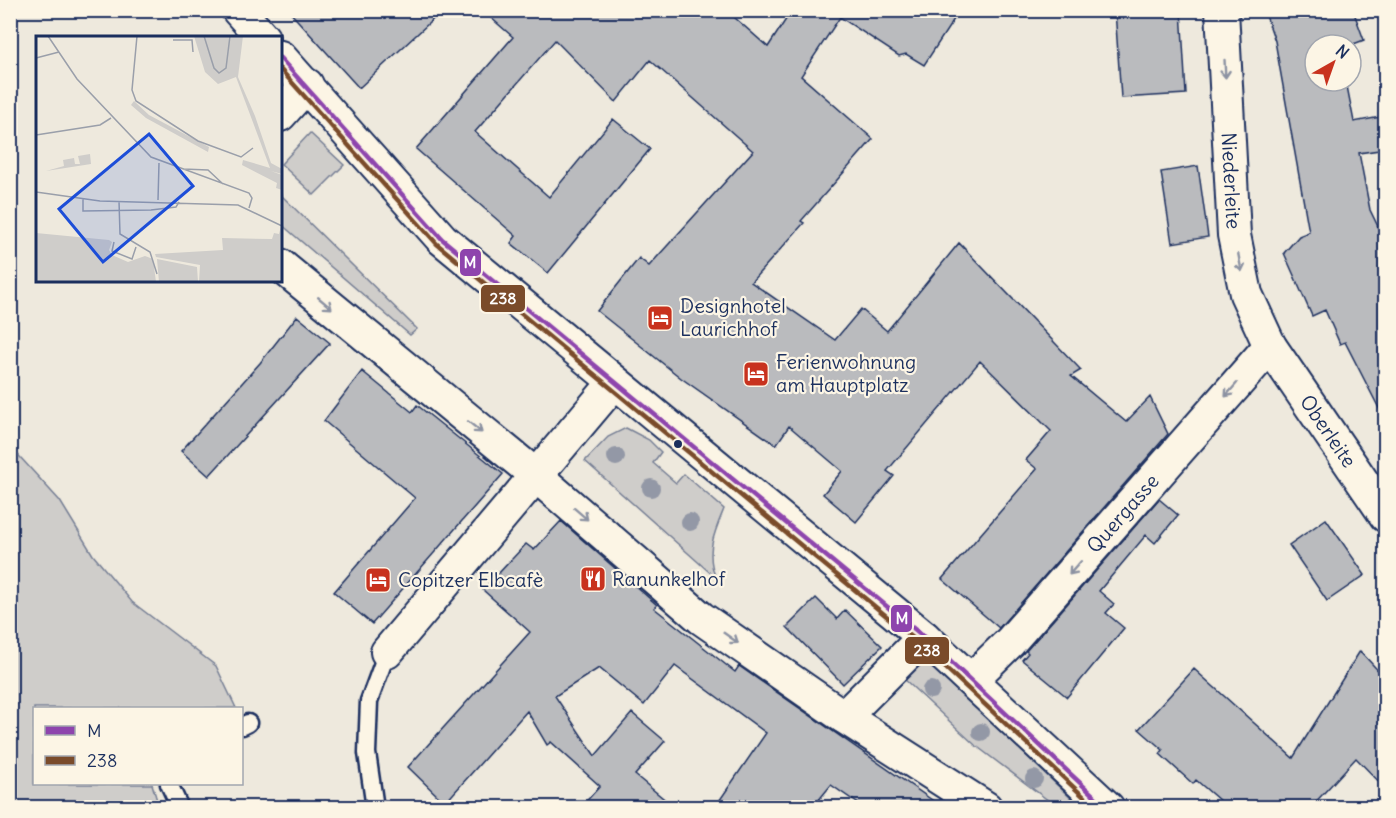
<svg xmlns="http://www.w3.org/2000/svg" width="1396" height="818" font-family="Delius,sans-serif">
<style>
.green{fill:#cfcdca;stroke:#757e94;stroke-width:1.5}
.building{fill:#babbbe;stroke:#1b2f5e;stroke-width:1.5}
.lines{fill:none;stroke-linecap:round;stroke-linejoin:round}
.service-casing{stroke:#1b2f5e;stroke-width:21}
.minor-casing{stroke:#1b2f5e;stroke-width:36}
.service{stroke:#fcf5e5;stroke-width:16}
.minor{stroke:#fcf5e5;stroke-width:32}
.bus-1-casing{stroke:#fcf5e5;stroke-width:9}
.bus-2-casing{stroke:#fcf5e5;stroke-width:9}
.bus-1{stroke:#8e44ad;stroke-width:4.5}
.bus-2{stroke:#7a4b2a;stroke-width:4.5}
.tree{fill:#9398a6}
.oneway{stroke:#8c92a2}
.bus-dot{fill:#1b2f5e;stroke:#fcf5e5;stroke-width:2}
.labels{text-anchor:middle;stroke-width:4.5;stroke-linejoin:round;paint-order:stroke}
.street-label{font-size:20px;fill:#1b2f5e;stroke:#fcf5e5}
.poi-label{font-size:20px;fill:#1b2f5e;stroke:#fcf5e5;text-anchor:start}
.inset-road{fill:none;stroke:#9a9faa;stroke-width:1.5}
.view{fill:#1d4ed8;fill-opacity:0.15;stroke:#1d4ed8;stroke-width:3}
.inset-edge{fill:none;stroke:#1b2f5e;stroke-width:3}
.line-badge{stroke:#fcf5e5;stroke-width:2}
.badge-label{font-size:16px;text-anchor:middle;font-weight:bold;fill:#fff}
</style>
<rect width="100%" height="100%" fill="#eee9dd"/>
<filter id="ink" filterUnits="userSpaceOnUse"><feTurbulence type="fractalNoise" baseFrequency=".0167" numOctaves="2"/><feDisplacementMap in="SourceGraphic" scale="12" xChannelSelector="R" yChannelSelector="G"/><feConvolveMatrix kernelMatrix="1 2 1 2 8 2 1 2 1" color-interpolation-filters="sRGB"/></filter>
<g filter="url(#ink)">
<path class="green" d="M310,133L344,165L314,195L281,164Z
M281,195L417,329L410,335L281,224Z
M626,428L649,440L661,452L653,463L676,483L684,474L724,509C714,533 705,553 716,578L585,461L608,437Z
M10,446L60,501L93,555L132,602L216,666L236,708H34V784H152L159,807H11Z
M922,656L1080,807H1057L975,745L903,678Z"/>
<path class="building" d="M288,10H443L359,88Z
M482,10H726L768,47L792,10H960L924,65L906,54L899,56L840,17L801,76L873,139L801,221L804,223L751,282L835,340L861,309L887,331L959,243L1081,370L1071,376L1126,422L1150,397L1168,434L999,628L942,579L1037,469L1026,460L1051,431L980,361L887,471L894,476L856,522L823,494L842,471L789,426L776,445L681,378L597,311L639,258L649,266L753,151L650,60L616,102L555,40L475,132L549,197L613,119L650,149L548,273L511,243L516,236L416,149L513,37Z
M1115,10H1181L1186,94L1121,98Z
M1264,10H1353L1364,40L1351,45H1315V81H1346L1354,122L1386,116V149L1359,153L1370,210L1386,243V422L1345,342L1340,344L1325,310L1312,316L1284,253L1299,236L1309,232L1275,41Z
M1198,166L1208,237L1172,243L1161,172Z
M297,316L330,343L209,476L181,451L260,363Z
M362,371L412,412L417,405L503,474L372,624L334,592L415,498L324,421Z
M1159,499L1178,515L1155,543L1146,535L1099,591L1114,604L1106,613L1124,628L1067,697L1022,660L1028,653L1026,651Z
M1326,519L1365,575L1327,601L1289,545Z
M561,521L657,605L654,608L735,672L739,666L942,807H863L831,785L813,807H715L766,733L675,666L644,705L599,668L555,696L595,756L632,713L665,741L635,775L674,807H581L600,786L551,742L547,745L527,711L445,803L408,767L530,632L483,590L526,544L534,550Z
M816,598L837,619L845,610L882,646L843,684L787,627Z
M1360,651L1386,679V789L1356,758L1311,807H1227L1196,780L1193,784L1160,754L1163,750L1139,729L1194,669L1293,758Z"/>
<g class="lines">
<defs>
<path id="service" d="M242,726L248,723
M169,784L180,808
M375,808L367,753L369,701L387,652"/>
<g id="minor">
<path d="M238,10L263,38"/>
<path id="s1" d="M1222,10L1234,235L1246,294L1270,346L1386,516"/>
<path d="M280,57L442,239L924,637L1108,808"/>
<path d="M280,115L307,85"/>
<path d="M280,265L527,468L701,618L844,717L986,808"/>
<path d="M387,652L614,383"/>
<path id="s2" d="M972,679L1010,642L1270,346"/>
<path d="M844,717L924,637"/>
</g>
</defs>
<use href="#service" class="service-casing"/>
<use href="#minor" class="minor-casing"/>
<use href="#service" class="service"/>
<use href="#minor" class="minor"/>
<defs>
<path id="bus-1" d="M280,58L442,239L924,637L1107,808"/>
<path id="bus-2" d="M280,69L437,244L919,643L1096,808"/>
</defs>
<use href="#bus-1" class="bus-1-casing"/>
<use href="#bus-2" class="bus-2-casing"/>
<use href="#bus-1" class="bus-1"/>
<use href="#bus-2" class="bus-2"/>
</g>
<g class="tree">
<circle cx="616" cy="457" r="9"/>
<circle cx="651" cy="488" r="9"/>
<circle cx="690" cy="522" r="9"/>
<circle cx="931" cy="690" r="9"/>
<circle cx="981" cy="732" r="9"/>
<circle cx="1034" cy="779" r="9"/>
</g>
<defs><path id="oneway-shaft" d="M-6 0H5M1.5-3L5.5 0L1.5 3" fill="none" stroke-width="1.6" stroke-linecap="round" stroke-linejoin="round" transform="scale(1.5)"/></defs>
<g class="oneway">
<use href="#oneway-shaft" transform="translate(1225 69) rotate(87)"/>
<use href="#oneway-shaft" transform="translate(1240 263) rotate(79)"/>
<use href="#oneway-shaft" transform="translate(325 303) rotate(40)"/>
<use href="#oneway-shaft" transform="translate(1231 390) rotate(131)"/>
<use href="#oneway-shaft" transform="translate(475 427) rotate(39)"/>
<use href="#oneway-shaft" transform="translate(581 514) rotate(41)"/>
<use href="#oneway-shaft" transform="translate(1075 568) rotate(131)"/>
<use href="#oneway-shaft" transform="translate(731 638) rotate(35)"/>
</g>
</g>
<defs>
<symbol id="hotel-square" viewBox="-11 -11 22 22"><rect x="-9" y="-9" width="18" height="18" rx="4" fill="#c8321e" stroke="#fcf5e5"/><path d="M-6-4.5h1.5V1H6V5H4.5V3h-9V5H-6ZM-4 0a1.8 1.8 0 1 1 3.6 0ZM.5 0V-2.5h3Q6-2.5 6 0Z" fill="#fff"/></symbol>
<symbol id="restaurant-square" viewBox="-11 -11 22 22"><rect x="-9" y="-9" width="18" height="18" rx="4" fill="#c8321e" stroke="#fcf5e5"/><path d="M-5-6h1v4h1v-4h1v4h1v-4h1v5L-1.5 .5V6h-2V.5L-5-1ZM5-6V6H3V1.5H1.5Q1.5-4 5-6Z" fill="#fff"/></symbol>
</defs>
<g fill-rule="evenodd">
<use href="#hotel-square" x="645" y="303" width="30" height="30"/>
<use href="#hotel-square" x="741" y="359" width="30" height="30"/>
<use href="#restaurant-square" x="578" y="564" width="30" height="30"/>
<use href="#hotel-square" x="363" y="565" width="30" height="30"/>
</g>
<circle class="bus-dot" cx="678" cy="444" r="5"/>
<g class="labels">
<g class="street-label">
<text dy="7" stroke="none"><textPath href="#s1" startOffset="171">Niederleite</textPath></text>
<text dy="7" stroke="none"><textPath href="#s1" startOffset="446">Oberleite</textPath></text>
<text dy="7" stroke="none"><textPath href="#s2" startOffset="224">Quergasse</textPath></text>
</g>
<g class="poi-label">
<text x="680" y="313">Designhotel<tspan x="680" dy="23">Laurichhof</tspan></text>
<text x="776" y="369">Ferienwohnung<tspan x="776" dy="23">am Hauptplatz</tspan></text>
<text x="612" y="586">Ranunkelhof</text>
<text x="398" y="587">Copitzer Elbcafè</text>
</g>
</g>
<g transform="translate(36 36)">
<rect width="246" height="246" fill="#eee9dd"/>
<path d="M158,0H207L202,41L219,80L235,127L246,133V138L235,135L246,139V154L240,152L241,147L206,129L207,124L234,132L200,41L182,48L169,36ZM98,65L113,79L173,111L172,116L110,82L95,69ZM54,118L55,128L10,135L28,130L27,124L38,122L39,128H44L42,120ZM245,190L246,246H163L164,229L120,221L119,218L187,214L186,202L236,203L238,197L243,198ZM0,197L73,204L76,206L73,214L76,219L92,226L109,220L117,223L120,246H0ZM121,223L161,231L162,246H123Z" fill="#cfcdca"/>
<path class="inset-road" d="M12,0L41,43L115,121L213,157L216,162L213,172M101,0L96,54L100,65L162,105L205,121L217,112M168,0L178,32L183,37L190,32L194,0M137,4H156L157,16M0,22L23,16M0,99L64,89L75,82M147,133L172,134L187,148M0,156L64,165L202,169L246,190M47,162V175L115,174L140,171L143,166M122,164L123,127M83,165L84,198L114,216L121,238M78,206L76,215L96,223L100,211"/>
<path class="view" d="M113,98L157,150L67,226L23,173Z"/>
<rect width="246" height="246" class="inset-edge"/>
</g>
<g class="line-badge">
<rect x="459" y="248" width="23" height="29" rx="6" fill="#8e44ad"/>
<rect x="480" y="284" width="46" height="29" rx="6" fill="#7a4b2a"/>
<rect x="890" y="604" width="23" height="29" rx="6" fill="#8e44ad"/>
<rect x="904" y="636" width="46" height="29" rx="6" fill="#7a4b2a"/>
</g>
<g class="badge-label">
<text x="470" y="268">M</text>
<text x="503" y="304">238</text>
<text x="902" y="624">M</text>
<text x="927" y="656">238</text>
</g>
<rect width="1396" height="818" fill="none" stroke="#fcf5e5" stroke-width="36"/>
<rect x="18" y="18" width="1360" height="782" fill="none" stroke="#1b2f5e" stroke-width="2" filter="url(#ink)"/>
<rect x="33" y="707" width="210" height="78" fill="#fcf5e5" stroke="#a2a6af" stroke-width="1.5"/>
<rect x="45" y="726" width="30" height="9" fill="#8e44ad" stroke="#a2a6af" stroke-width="1.5"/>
<text x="87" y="737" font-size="18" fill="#1b2f5e">M</text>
<rect x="45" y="756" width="30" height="9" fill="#7a4b2a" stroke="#a2a6af" stroke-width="1.5"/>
<text x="87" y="767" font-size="18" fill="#1b2f5e">238</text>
<g transform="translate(1333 63) rotate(40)"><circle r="28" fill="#fcf5e5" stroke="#a2a6af" stroke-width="1.5"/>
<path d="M0-4.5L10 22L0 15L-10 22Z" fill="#c8321e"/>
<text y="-9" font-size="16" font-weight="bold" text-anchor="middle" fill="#1b2f5e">N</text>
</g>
</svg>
